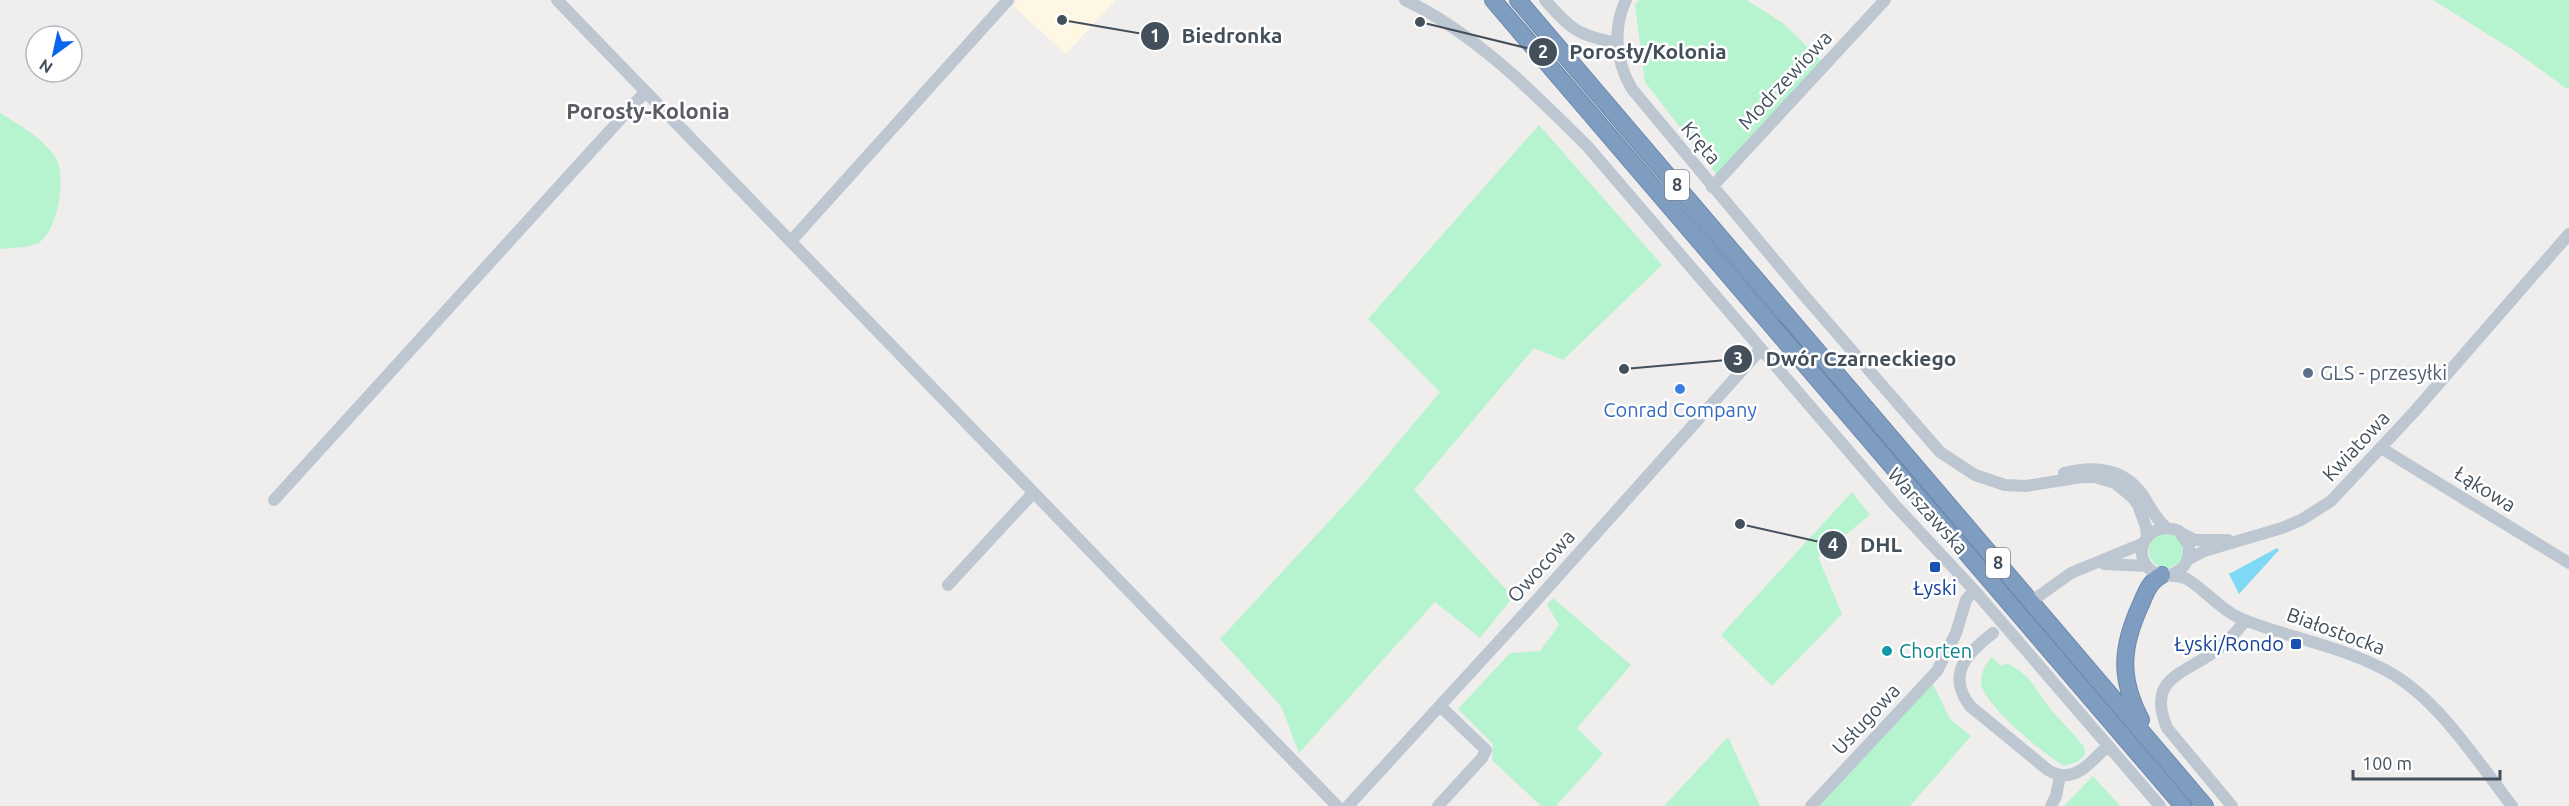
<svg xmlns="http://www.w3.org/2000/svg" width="2569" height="806" font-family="Ubuntu,sans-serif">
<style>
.commercial{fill:#fdf7e3}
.green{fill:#b6f3cf}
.water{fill:#7fd8f4}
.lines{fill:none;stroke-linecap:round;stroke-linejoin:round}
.highway-casing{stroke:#6b88ad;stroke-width:18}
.minor{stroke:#bcc7d1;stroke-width:12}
.highway{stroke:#7f9dc1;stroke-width:16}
.service-dot{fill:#5c6f8a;stroke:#fff;stroke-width:2}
.shop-dot{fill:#3f7fe0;stroke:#fff;stroke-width:2}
.transit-dot{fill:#1a4fb4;stroke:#fff;stroke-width:2}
.culture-dot{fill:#0f9aa8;stroke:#fff;stroke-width:2}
.labels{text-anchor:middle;stroke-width:5;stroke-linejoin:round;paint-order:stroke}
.shield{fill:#fff;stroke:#7b848d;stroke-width:1.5}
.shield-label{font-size:18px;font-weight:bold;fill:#43505c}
.street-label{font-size:20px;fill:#43505c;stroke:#fff}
.service-label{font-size:20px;fill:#4e5e75;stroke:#fff;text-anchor:start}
.shop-label{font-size:20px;fill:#366cbe;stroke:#fff}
.transit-label{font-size:20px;fill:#164399;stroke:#fff}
.culture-label{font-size:20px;fill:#0d838f;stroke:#fff;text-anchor:start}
.quarter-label{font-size:22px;font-weight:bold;fill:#595d63;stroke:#fff}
.leader{fill:none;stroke:#43505c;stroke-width:2}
.callout-dot{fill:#43505c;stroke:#fff;stroke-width:2}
.mark-label{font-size:18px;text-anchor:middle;font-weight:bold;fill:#fff}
.callout-label{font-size:21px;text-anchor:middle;font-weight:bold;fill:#43505c;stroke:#fff;stroke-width:5;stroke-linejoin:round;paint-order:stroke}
</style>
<rect width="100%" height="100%" fill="#f0eded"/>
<path class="commercial" d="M1018,0H1116L1066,54L1013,6Z"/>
<path class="green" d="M1639,0H1747L1784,24L1825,64L1717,175L1645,82L1635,5Z
M2433,0H2569V87L2567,89L2518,53Z
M0,113C21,126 39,136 54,155C68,174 58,228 41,241C31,249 12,247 0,249Z
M1539,125L1662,265L1563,360L1534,348L1414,490L1513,597L1480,638L1435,602L1299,753L1281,706L1220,639L1359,489L1440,392L1368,319Z
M1852,492L1870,515L1818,557L1842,614L1772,686L1721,635Z
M2149 551a17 17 0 1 1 34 0a17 17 0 1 1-34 0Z
M1553,598L1631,665L1577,728L1603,754L1556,806H1541L1492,760L1493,744L1458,709L1510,653L1540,651L1559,625L1547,605Z
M1992,657L2001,666L2006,663C2032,676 2030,682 2046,703C2057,718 2072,731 2084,747L2085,754L2079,761L2064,766C2044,754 1989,709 1982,687C1979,675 1985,665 1992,657Z
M1932,682L1950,719L1971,736L1910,806H1816Z
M1728,737L1760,806H1664Z
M2093,776L2120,806H2064Z"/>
<path class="water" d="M2277,548L2279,550L2239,594L2229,574Z"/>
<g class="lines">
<defs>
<path id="highway" d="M1493,0L2183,806
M1518,0L2205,806
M2141,720C2119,678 2121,647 2141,604C2146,592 2150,581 2162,575"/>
</defs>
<use href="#highway" class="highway-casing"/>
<path class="minor" d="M557,0L1337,806
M1405,0C1475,33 1534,93 1588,147L1894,504L1974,590L2160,806
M1545,0C1572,30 1577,35 1617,43
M1626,0C1612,29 1616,62 1632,89L1802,293L1940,452L1975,475L2005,485L2026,486L2082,477H2095L2115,483L2133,498L2138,505L2146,527L2147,538
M1712,187L1885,0
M791,241L1008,0
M2381,448L2569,563
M2064,473C2096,465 2125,468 2144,497C2151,508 2156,520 2167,528
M274,500L645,92
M2181,533L2195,540H2228
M2189,559L2204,551L2282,528L2301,520L2331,501L2414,412L2569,234
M2104,564L2147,566
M2170,575C2184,570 2190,561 2189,546L2179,531C2150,518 2128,553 2152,571C2163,578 2176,573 2187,579C2208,592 2223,613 2247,621C2294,639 2344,647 2389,672C2439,700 2477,761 2512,806
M948,585L1033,493
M2039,596L2071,573L2144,543
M1993,633C1967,653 1946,674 1970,706L2048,770C2074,786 2091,762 2108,745
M1348,806L1535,602L1761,349
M1438,806L1482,758L1486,750L1440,706
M1811,806L1937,671L1956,633L1966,600L1974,590
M2051,806L2056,796L2060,776
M2232,806L2167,728C2147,680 2180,675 2211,654C2225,645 2235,634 2245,621"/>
<use href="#highway" class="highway"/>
</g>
<circle class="service-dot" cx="2308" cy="373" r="6"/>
<circle class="shop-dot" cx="1680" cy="389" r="6"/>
<g class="transit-dot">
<rect x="1929" y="561" width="12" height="12" rx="3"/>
<rect x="2290" y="638" width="12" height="12" rx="3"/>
</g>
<circle class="culture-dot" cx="1887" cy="651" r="6"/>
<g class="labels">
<g class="shield">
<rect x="1665" y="170" width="24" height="30" rx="4.5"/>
<rect x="1986" y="548" width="24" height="30" rx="4.5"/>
</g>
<g class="shield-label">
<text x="1677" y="191">8</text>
<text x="1998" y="569">8</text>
</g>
<g class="street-label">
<text transform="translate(1785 80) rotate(-47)" y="7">Modrzewiowa</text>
<text transform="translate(1701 143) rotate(50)" y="7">Kręta</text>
<text transform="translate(2356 446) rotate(-47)" y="7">Kwiatowa</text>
<text transform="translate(2485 489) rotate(32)" y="7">Łąkowa</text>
<text transform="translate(1928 511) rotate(48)" y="7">Warszawska</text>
<text transform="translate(1541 566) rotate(-48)" y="7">Owocowa</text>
<text transform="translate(2336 631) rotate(20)" y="7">Białostocka</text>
<text transform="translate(1866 719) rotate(-47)" y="7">Usługowa</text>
</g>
<g class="service-label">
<text x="2320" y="380">GLS - przesyłki</text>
</g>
<g class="shop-label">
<text x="1680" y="417">Conrad Company</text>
</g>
<g class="transit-label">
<text x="1935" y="595">Łyski</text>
<text x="2284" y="651" text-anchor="end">Łyski/Rondo</text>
</g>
<g class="culture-label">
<text x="1899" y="658">Chorten</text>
</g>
<g class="quarter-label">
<text x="648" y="119">Porosły-Kolonia</text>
</g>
</g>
<path class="leader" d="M1062 20L1155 36M1420 22L1543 52M1624 369L1738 359M1740 524L1833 545"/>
<g class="callout-dot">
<circle cx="1062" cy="20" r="6"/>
<circle cx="1420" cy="22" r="6"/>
<circle cx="1624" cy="369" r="6"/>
<circle cx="1740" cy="524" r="6"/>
<circle cx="1155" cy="36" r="15"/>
<circle cx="1543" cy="52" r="15"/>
<circle cx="1738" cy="359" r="15"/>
<circle cx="1833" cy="545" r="15"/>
</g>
<g class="mark-label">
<text x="1155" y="42">1</text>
<text x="1543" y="58">2</text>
<text x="1738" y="365">3</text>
<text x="1833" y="551">4</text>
</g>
<g class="callout-label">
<text x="1232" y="43">Biedronka</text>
<text x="1648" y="59">Porosły/Kolonia</text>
<text x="1861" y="366">Dwór Czarneckiego</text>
<text x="1881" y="552">DHL</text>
</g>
<g transform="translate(54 54) rotate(213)"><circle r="28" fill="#ffffff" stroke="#b4b9be" stroke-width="1.5"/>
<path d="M0-4.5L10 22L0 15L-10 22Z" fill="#0865ee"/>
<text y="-9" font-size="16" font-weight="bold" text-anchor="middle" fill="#43505c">N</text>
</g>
<path d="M2353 770v9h147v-9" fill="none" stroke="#43505c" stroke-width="3"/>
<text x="2362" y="770" font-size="18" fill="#43505c" stroke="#ffffff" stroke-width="4.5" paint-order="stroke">100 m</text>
</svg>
